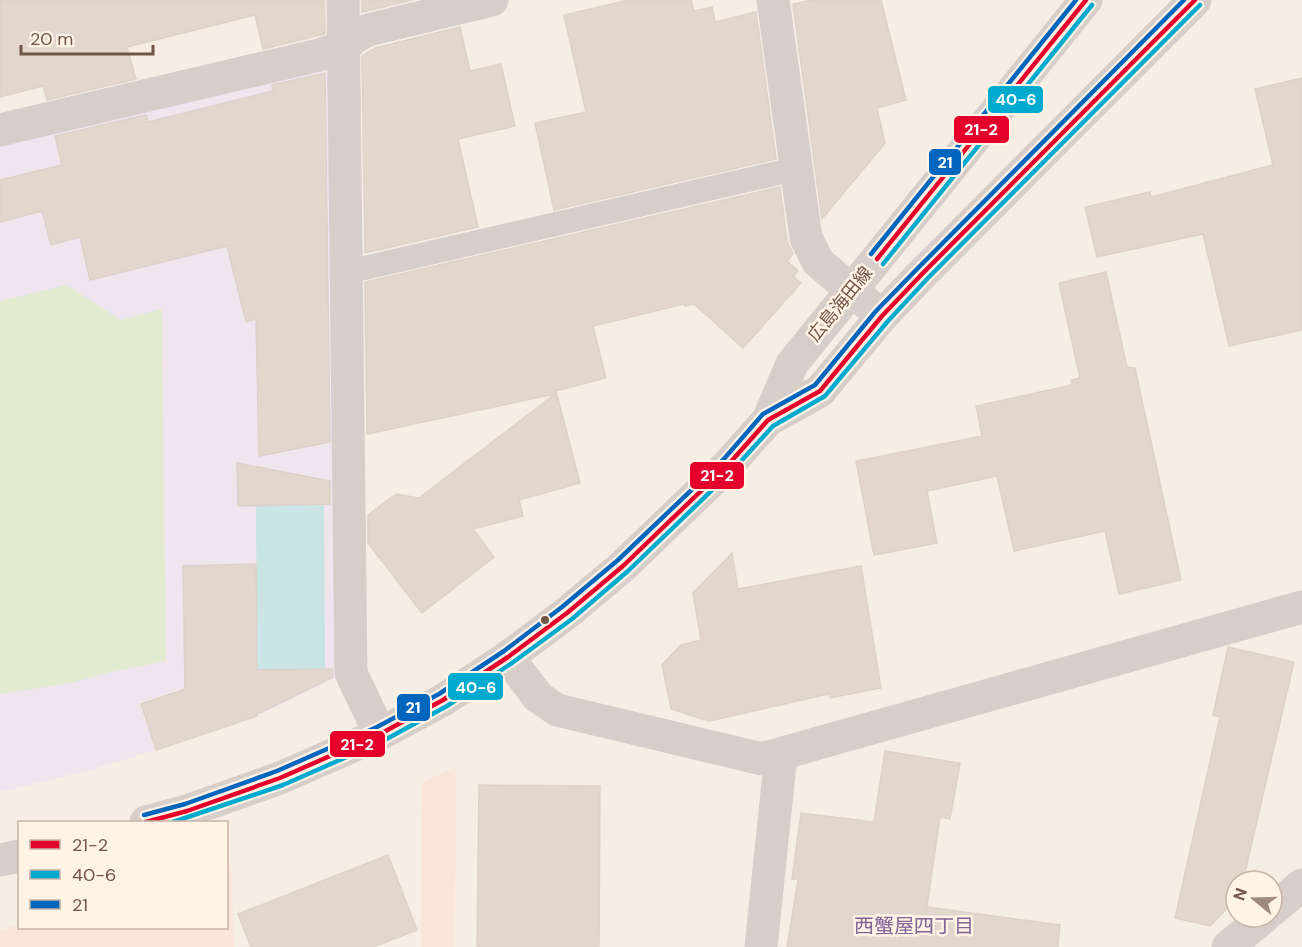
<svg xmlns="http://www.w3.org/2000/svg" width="1302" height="947" font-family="'DM Sans','Noto Sans JP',sans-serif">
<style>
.commercial{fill:#fae5db}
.education{fill:#f0e4ef}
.green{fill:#e2ebd0}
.water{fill:#c8e4e5}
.building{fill:#e2d6cd;stroke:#ded1c8;stroke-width:1.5}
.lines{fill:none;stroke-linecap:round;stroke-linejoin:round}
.lane{stroke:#d7cdc9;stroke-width:24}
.street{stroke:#d7cdc9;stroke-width:33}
.secondary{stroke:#d7cdc9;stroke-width:33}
.bus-1-casing{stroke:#fff3e5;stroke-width:9}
.bus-2-casing{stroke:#fff3e5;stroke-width:9}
.bus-3-casing{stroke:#fff3e5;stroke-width:9}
.bus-1{stroke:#e4002b;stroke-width:4.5}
.bus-2{stroke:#00a9ce;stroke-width:4.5}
.bus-3{stroke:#0065bd;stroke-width:4.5}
.bus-dot{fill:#725447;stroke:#fff3e5;stroke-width:2}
.labels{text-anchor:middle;stroke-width:5;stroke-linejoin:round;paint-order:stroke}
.street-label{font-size:18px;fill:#725447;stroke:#fff3e5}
.neighbourhood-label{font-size:20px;fill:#826396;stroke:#fff3e5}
.line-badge{stroke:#fff3e5;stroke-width:2}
.badge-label{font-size:16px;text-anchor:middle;font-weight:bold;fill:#fff}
</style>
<rect width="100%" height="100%" fill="#f6eee5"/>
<path class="commercial" d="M456,767L455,947H421L422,782Z
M231,865L234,947H0V930L19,925L20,928H226L227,867Z"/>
<path class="education" d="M319,65L332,78L338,677L259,715L244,673L219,675L139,703L155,750L94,769L0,792V142Z"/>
<path class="green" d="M67,285L121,320L162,309L166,661L111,672L71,683L0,694V301Z"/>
<path class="water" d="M324,504L325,669L257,670L256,506Z"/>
<path class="building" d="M0,0H324L325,34L263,49L255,15L127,47L136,79L47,100L43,86L0,97Z
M362,0H412L362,12Z
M629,0H691L694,11L712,7L715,22L756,12L776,159L554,210L535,123L586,112L564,15Z
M812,0H881L906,100L877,108L885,143L822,219L793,4Z
M460,27L470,71L501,64L515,126L458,139L478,227L365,253L362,56L375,48Z
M325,73L330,442L259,456L256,319L246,322L227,246L90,280L80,237L51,245L42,211L0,222V180L62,165L55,136L146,115L148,122L273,91L272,85Z
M1302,78V330L1229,346L1203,234L1097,257L1085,207L1150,192L1151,197L1273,165L1255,89Z
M780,187L787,241L793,254L787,261L798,271L793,276L801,283L743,348L694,304L685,306L684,304L593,326L606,378L556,391L580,483L519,500L523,516L473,529L494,557L422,613L368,543V515L396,494L419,498L555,394L367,434L365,282Z
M1106,272L1127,367L1135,368L1181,580L1119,594L1105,531L1014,551L997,476L927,491L937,543L874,555L856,461L982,436L976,406L1072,385L1071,380L1080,378L1059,283Z
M237,463L330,481V504L238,506Z
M732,553L738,589L861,566L881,688L830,698L829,694L709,721L671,709L662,665L681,645L701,640L693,593Z
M256,564L257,670L332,669L333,677L257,714V716L156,750L141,704L185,689L183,566Z
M1228,647L1294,662L1243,881H1236V899L1210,926L1175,918L1220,717L1213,715Z
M885,751L960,763L950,819L940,817L927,907L1060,925L1058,947H787L798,879H792L801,813L874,822Z
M479,785L600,786L599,947H477Z
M388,855L417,930L373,947H251L238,914Z"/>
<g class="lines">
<path class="lane" d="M347,272L795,169"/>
<path class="street" d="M343,0L351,673L380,734
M773,0L806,238L818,262L882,316
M0,130L319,55L344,47L355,37L368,30L492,0
M508,657L538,697L557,710L762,759L1302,607
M1272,910L1302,885
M761,947L781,754
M1228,947L1264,917"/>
<path class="secondary" d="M768,420L820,391L882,316L923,273L1195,0
M146,822L187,811L280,778L380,734L443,700L508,657L567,613L623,566L728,465L768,420L792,364L1086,0
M0,860L20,856"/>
<defs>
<path id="bus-1" d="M877,259L1086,0
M146,822L187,811L280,778L380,734L443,700L508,657L567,613L623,566L728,465L768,420L820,391L882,316L923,273L1195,0"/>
<path id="bus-2" d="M883,264L1092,5
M173,822L283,785L383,741L447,706L512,663L572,619L628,571L733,470L773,426L825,396L888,321L928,278L1200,5"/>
<path id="bus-3" d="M871,254L1076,0
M144,815L185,804L277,771L377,727L439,694L504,651L562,607L618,560L723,460L763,414L815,385L876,311L918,268L1184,0"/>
</defs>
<use href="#bus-1" class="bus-1-casing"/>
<use href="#bus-2" class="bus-2-casing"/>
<use href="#bus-3" class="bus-3-casing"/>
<use href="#bus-1" class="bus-1"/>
<use href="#bus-2" class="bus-2"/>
<use href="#bus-3" class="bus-3"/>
</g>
<circle class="bus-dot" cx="545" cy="620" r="5"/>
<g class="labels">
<g class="street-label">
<text transform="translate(840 304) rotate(-51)" y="6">広島海田線</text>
</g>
<g class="neighbourhood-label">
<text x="914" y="933">西蟹屋四丁目</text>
</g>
</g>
<g class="line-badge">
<rect x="987" y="85" width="57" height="29" rx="6" fill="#00a9ce"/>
<rect x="953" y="115" width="57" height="29" rx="6" fill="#e4002b"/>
<rect x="928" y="148" width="34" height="28" rx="6" fill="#0065bd"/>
<rect x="689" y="461" width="56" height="29" rx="6" fill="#e4002b"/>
<rect x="447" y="672" width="57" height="29" rx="6" fill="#00a9ce"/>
<rect x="396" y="693" width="35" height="29" rx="6" fill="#0065bd"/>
<rect x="329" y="730" width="57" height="28" rx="6" fill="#e4002b"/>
</g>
<g class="badge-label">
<text x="1016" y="105">40-6</text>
<text x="981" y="135">21-2</text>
<text x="945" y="168">21</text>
<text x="717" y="481">21-2</text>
<text x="476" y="693">40-6</text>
<text x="413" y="713">21</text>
<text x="357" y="750">21-2</text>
</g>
<rect x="18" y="821" width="210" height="108" fill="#fff3e5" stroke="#c7b3a6" stroke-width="1.5"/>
<rect x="30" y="840" width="30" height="9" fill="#e4002b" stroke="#c7b3a6" stroke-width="1.5"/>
<text x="72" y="851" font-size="18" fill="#725447">21-2</text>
<rect x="30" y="870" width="30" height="9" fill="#00a9ce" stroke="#c7b3a6" stroke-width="1.5"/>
<text x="72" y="881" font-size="18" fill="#725447">40-6</text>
<rect x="30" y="900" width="30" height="9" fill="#0065bd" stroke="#c7b3a6" stroke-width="1.5"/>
<text x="72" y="911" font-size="18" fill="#725447">21</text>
<g transform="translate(1254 899) rotate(289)"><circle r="28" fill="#fff3e5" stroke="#c7b3a6" stroke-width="1.5"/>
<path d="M0-4.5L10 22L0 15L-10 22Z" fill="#a08a7e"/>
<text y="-9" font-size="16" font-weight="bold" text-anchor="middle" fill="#725447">N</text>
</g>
<path d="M21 45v9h132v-9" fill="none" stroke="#725447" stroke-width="3"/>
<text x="30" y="45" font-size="18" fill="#725447" stroke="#fff3e5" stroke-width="4.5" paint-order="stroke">20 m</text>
</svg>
